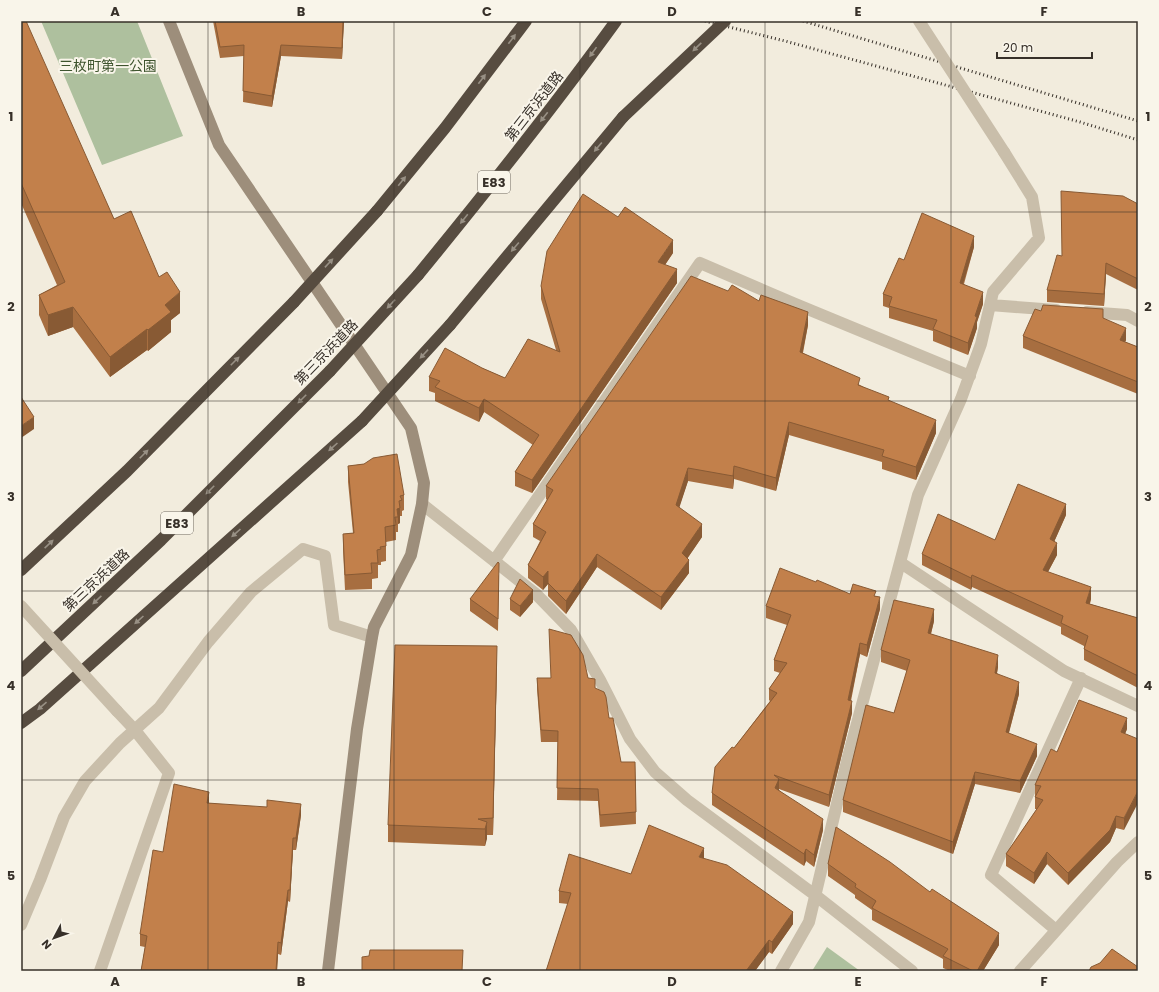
<svg xmlns="http://www.w3.org/2000/svg" width="1159" height="992" font-family="Poppins,'Noto Sans JP',sans-serif">
<style>
.green{fill:#aec09e}
.lines{fill:none;stroke-linecap:round;stroke-linejoin:round}
.street{stroke:#c9beaa;stroke-width:12}
.secondary{stroke:#9d8e7b;stroke-width:12}
.highway{stroke:#574c40;stroke-width:12}
.rail{stroke:#373029;stroke-width:3;stroke-dasharray:1 3;stroke-linecap:butt}
.street-bridge{stroke:#c9beaa;stroke-width:12}
.highway-bridge{stroke:#574c40;stroke-width:12}
.wall{fill:#a76e40}
.shaded-wall{fill:#885a34}
.building{fill:#c2804b;stroke:#885a34}
.oneway{fill:#989084}
.grid{fill:none;stroke:#373029;stroke-width:1;stroke-opacity:0.55}
.labels{text-anchor:middle;stroke-width:4;stroke-linejoin:round;paint-order:stroke}
.shield{fill:#f9f5ea;stroke:#716b63;stroke-width:1}
.shield-label{font-size:13px;font-weight:bold;fill:#373029}
.park-label{font-size:14px;fill:#3e542e;stroke:#f9f5ea}
.street-label{font-size:14px;fill:#373029;stroke:#f9f5ea}
.neatline{fill:none;stroke:#373029;stroke-width:1.5}
.grid-label{font-size:13px;text-anchor:middle;font-weight:bold;fill:#373029}
</style>
<rect width="100%" height="100%" fill="#f2ecdd"/>
<path class="green" d="M41,21H137L183,136L102,165Z
M827,947L860,971H812Z"/>
<g class="lines">
<path class="street" d="M990,305L1056,310
M1087,312L1127,315L1138,321
M422,504L536,594L571,630L600,680L630,739L655,772L687,800L815,895L912,971
M494,561L700,263L793,303L970,376
M901,563L1064,671L1138,706
M21,925L40,880L64,817L85,781L120,743L159,708L208,642L251,592L303,549L325,556L334,625L372,637
M1056,930L991,875L1081,678
M100,971L169,773L134,729L117,711
M781,971L809,922L848,757L918,495L961,399L981,344L993,292L1039,238L1032,197L1004,152
M1020,971L1117,862L1138,842"/>
<path class="secondary" d="M169,21L219,145L411,428L424,483L422,504L411,555L374,627L372,637L357,729L328,971"/>
<path class="highway" d="M377,211L445,128L526,21
M418,275C486,192 553,108 616,21
M450,325L623,117
M21,570L127,471L294,302
M21,671L161,540L330,371
M21,723L40,709L362,421"/>
<path class="rail" d="M705,21L785,41L1080,122L1138,140
M803,21L1138,121"/>
<path class="street-bridge" d="M919,21L1004,152
M21,606L117,711"/>
<path class="highway-bridge" d="M623,117L725,21
M294,302L377,211
M330,371L418,275
M362,421L450,325"/>
</g>
<path class="wall" d="M21,21L114,219L159,277L180,313L171,320V332L148,351L147,350L110,377L73,327L48,336L39,315V295L57,285L21,203Z
M213,21H344L342,59L281,56L272,107L243,102L244,56L220,58Z
M1138,204V290L1106,274L1104,306L1047,302V290Z
M974,247L964,284L983,304L977,322V328L968,355L933,341V331L889,318V308L883,306V294L904,260Z
M673,253L665,265L677,283L532,493L515,486V472L533,445L484,412L479,422L435,401V393L429,391V377L482,368L505,378L556,350L541,299V286Z
M728,291L759,301L808,325L803,353L860,385L889,401L936,433L916,480L882,469V462L789,435L776,491L734,479L733,489L688,481L679,507L702,537L687,559L689,573L661,610L597,567L566,614L548,596V584L543,590L528,578V565L540,541L533,537V524L547,500L546,499V486Z
M1041,311L1103,318L1126,340L1125,342L1138,347V394L1023,348V336Z
M364,464L404,495V510L402,511V516H400V523L398,524V532H396V540L386,542V561L381,562V565H378V578L372,579V589L345,590L343,549V534L353,533L348,482V466Z
M1066,515L1054,542L1057,555L1048,572L1091,599L1090,604L1138,618V688L1084,660V646L1061,634V627L972,587L971,590L922,565V554L995,540Z
M499,575L498,631L470,611V599Z
M850,594L876,596L880,609L867,657L860,654L851,701L852,713L829,807L779,789V790L823,830L814,867L806,861L804,866L712,805V793L734,748L770,701L769,700V689L780,673L774,671V660L787,625L766,618V606Z
M510,599L533,602L520,617L510,610Z
M934,621L931,634L998,667L997,673L1019,694L1009,733L1037,756L1020,793L975,784L953,854L843,812V800L894,713L907,671L881,662V650Z
M497,663L493,835H487L485,846L388,842V825Z
M537,678H588L595,688L609,718L621,762H635L636,824L600,827L598,801L557,800L558,742H541L537,689Z
M1127,729L1125,734L1124,830L1116,828L1110,842L1068,885L1047,864L1034,884L1006,866V854L1037,809H1035V785L1057,752Z
M209,803L301,815L296,850H293L290,902L288,901L281,955L278,954L277,971H141L145,947L140,946V934L163,852Z
M704,859L793,924L772,954L769,952L755,971H546L568,904L559,903V891L631,874Z
M828,864L999,945L983,971H950L943,968V959L872,920V910L855,898V895L828,876Z"/>
<path class="shaded-wall" d="M343,21H344L342,59V48Z
M281,45V56L272,107V96Z
M974,236V247L960,294V283Z
M673,240V253L658,275V262Z
M1106,263V274L1104,306V294Z
M677,269V283L532,493V480Z
M180,292V313L171,320V332L148,351V330L165,305Z
M983,292V304L977,322V328L968,355V343L975,316Z
M73,307V327L48,336V315Z
M808,312V325L800,365V352Z
M1126,328V340L1120,352V340Z
M147,329V350L110,377V357Z
M484,399V412L479,422V408Z
M34,417V429L21,438V426Z
M936,420V433L916,480V467Z
M789,422V435L776,491V478Z
M734,466V479L733,489V476Z
M688,468V481L676,518V505Z
M1066,504V515L1050,551V539Z
M400,508V523L398,524V517L397,509Z
M702,524V537L682,566V553Z
M1057,543V555L1043,581V570Z
M597,554V567L566,614V601Z
M689,560V573L661,610V597Z
M548,571V584L543,590V577Z
M972,575V587L971,590V578Z
M1091,587V599L1086,614V603Z
M533,590V602L520,617V606Z
M880,597V609L867,657V645Z
M934,609V621L928,645V633Z
M860,643V654L848,712V700Z
M497,646V663L493,835V818Z
M998,655V667L995,684V673Z
M1019,682V694L1006,743V732Z
M852,701V713L829,807V795Z
M1127,718V729L1121,743V732Z
M1037,744V756L1020,793V781Z
M975,772V784L953,854V842Z
M779,779V791L775,788Z
M1138,791V803L1124,830V818Z
M209,792V804L207,803Z
M301,804V815L296,850V838Z
M1116,816V828L1110,842L1068,885V873Z
M823,819V830L814,867V855Z
M487,822V839L485,846V829Z
M293,838V850L290,902V890Z
M704,848V859L699,857Z
M806,849V861L804,866V854Z
M1047,852V864L1034,884V873Z
M288,890V901L281,955V943Z
M793,912V924L772,954V942Z
M999,933V945L983,971H977Z
M769,940V952L755,971H746Z
M278,942V954L277,971H276Z"/>
<path class="building" d="M21,21H26L114,219L131,211L159,277L167,272L180,292L165,305L171,312L148,330L147,329L110,357L73,307L48,315L39,295L65,282L21,183Z
M215,21H343L342,48L281,45L272,96L243,91L244,45L220,47Z
M1061,191L1123,196L1138,204V279L1106,263L1104,294L1047,290L1057,255L1062,256Z
M583,194L618,217L625,207L673,240L658,262L677,269L532,480L515,472L539,435L484,399L479,408L435,387L440,381L429,377L445,348L482,368L505,378L528,339L560,352L541,286L547,251Z
M922,213L974,236L960,283L983,292L975,316L977,317L968,343L933,329L937,320L889,306L892,297L883,294L899,258L904,260Z
M691,276L728,291L732,285L759,301L761,295L808,312L800,352L860,378L858,385L889,397L888,400L936,420L916,467L882,456L884,450L789,422L776,478L734,466L733,476L688,468L676,505L702,524L682,553L689,560L661,597L597,554L566,601L548,583V571L543,577L528,565L546,532L533,524L553,490L546,486Z
M1043,305L1103,309V318L1126,328L1120,340L1138,347V382L1023,336L1035,309L1041,311Z
M21,397L34,417L21,426Z
M397,454L404,495L400,496L402,500L399,501L400,508L397,509L398,517H395L396,525L385,527L386,546L380,547L381,549L377,550L378,563H371L372,573L345,575L343,534L354,533L348,466L364,464L373,458Z
M1018,484L1066,504L1050,539L1057,543L1043,570L1091,587L1086,603L1138,618V676L1084,649L1088,636L1061,623L1063,616L972,575L971,578L922,554L938,514L995,540Z
M498,562L499,563L498,619L470,599Z
M780,568L816,582L817,580L850,594L853,584L876,591L874,596L880,597L867,645L860,643L848,700L852,701L829,795L774,775L779,779L775,788L823,819L814,855L806,849L804,854L712,793L715,767L732,747L734,748L777,693L769,689L787,663L774,660L791,615L766,606Z
M520,579L533,590L520,606L510,599Z
M894,600L934,609L928,633L998,655L995,673L1019,682L1006,732L1037,744L1020,781L975,772L953,842L843,800L866,705L894,713L910,660L881,650Z
M549,629L571,635L583,655L588,678L595,679V688L604,692L606,697L609,718H613L621,762H635L636,812L600,815L598,789L557,788L558,731L541,730L537,678H551Z
M395,645L497,646L493,818L478,819L487,822L485,829L388,825Z
M1079,700L1127,718L1121,732L1138,739V791L1124,818L1116,816L1110,830L1068,873L1047,852L1034,873L1006,854L1043,800L1035,797L1041,786L1035,785L1051,749L1057,752Z
M174,784L209,792L207,803L267,807V800L301,804L296,838H293L290,890H288L281,943L278,942L276,971H141L147,936L140,934L153,850L163,852Z
M649,825L704,848L699,857L727,865L793,912L772,942L769,940L746,971H546L571,893L559,891L569,854L631,874Z
M836,827L890,862L930,892L932,889L999,933L977,971H973L943,956L948,949L872,908L876,901L855,887L856,884L828,864Z
M1112,949L1138,967V971H1089L1091,967L1100,963Z
M370,950H463L462,971H362V957L369,956Z"/>
<defs><path id="oneway-solid" d="M-6-.8H1V-3.2L6.5 0L1 3.2V.8H-6Z"/></defs>
<g class="oneway">
<use href="#oneway-solid" transform="translate(512 39) rotate(-53)"/>
<use href="#oneway-solid" transform="translate(697 47) rotate(136)"/>
<use href="#oneway-solid" transform="translate(593 52) rotate(126)"/>
<use href="#oneway-solid" transform="translate(482 79) rotate(-53)"/>
<use href="#oneway-solid" transform="translate(544 117) rotate(128)"/>
<use href="#oneway-solid" transform="translate(598 147) rotate(130)"/>
<use href="#oneway-solid" transform="translate(402 181) rotate(-51)"/>
<use href="#oneway-solid" transform="translate(464 219) rotate(129)"/>
<use href="#oneway-solid" transform="translate(515 247) rotate(130)"/>
<use href="#oneway-solid" transform="translate(329 263) rotate(-47)"/>
<use href="#oneway-solid" transform="translate(391 304) rotate(133)"/>
<use href="#oneway-solid" transform="translate(424 354) rotate(133)"/>
<use href="#oneway-solid" transform="translate(235 361) rotate(-45)"/>
<use href="#oneway-solid" transform="translate(302 399) rotate(135)"/>
<use href="#oneway-solid" transform="translate(333 447) rotate(138)"/>
<use href="#oneway-solid" transform="translate(144 454) rotate(-45)"/>
<use href="#oneway-solid" transform="translate(210 490) rotate(135)"/>
<use href="#oneway-solid" transform="translate(236 533) rotate(138)"/>
<use href="#oneway-solid" transform="translate(49 544) rotate(-43)"/>
<use href="#oneway-solid" transform="translate(97 600) rotate(137)"/>
<use href="#oneway-solid" transform="translate(139 620) rotate(138)"/>
<use href="#oneway-solid" transform="translate(42 706) rotate(139)"/>
</g>
<path class="grid" d="M208,21V971M394,21V971M580,21V971M765,21V971M951,21V971M21,212H1138M21,401H1138M21,591H1138M21,780H1138"/>
<g class="labels">
<g class="shield">
<rect x="478" y="171" width="32" height="22" rx="3"/>
<rect x="161" y="512" width="32" height="22" rx="3"/>
</g>
<g class="shield-label">
<text x="494" y="187">E83</text>
<text x="177" y="528">E83</text>
</g>
<g class="park-label">
<text x="108" y="71">三枚町第一公園</text>
</g>
<g class="street-label">
<text transform="translate(534 106) rotate(-52)" y="5">第三京浜道路</text>
<text transform="translate(326 352) rotate(-46)" y="5">第三京浜道路</text>
<text transform="translate(96 580) rotate(-43)" y="5">第三京浜道路</text>
</g>
</g>
<rect width="1159" height="992" fill="none" stroke="#f9f5ea" stroke-width="44"/>
<g transform="translate(54 938) rotate(229)" stroke="#f9f5ea" stroke-width="3" paint-order="stroke">
<path d="M0-3L7 15L0 10L-7 15Z" fill="#373029"/>
<text y="-6" font-size="11" font-weight="bold" text-anchor="middle" fill="#373029">N</text>
</g>
<path d="M997 52v6h95v-6" fill="none" stroke="#373029" stroke-width="2"/>
<text x="1003" y="52" font-size="12" fill="#373029" stroke="#f9f5ea" stroke-width="3" paint-order="stroke">20 m</text>
<rect x="22" y="22" width="1115" height="948" class="neatline"/>
<g class="grid-label">
<text x="115" y="16">A</text>
<text x="301" y="16">B</text>
<text x="487" y="16">C</text>
<text x="672" y="16">D</text>
<text x="858" y="16">E</text>
<text x="1044" y="16">F</text>
<text x="11" y="121">1</text>
<text x="1148" y="121">1</text>
<text x="11" y="311">2</text>
<text x="1148" y="311">2</text>
<text x="11" y="501">3</text>
<text x="1148" y="501">3</text>
<text x="11" y="690">4</text>
<text x="1148" y="690">4</text>
<text x="11" y="880">5</text>
<text x="1148" y="880">5</text>
<text x="115" y="986">A</text>
<text x="301" y="986">B</text>
<text x="487" y="986">C</text>
<text x="672" y="986">D</text>
<text x="858" y="986">E</text>
<text x="1044" y="986">F</text>
</g>
</svg>
